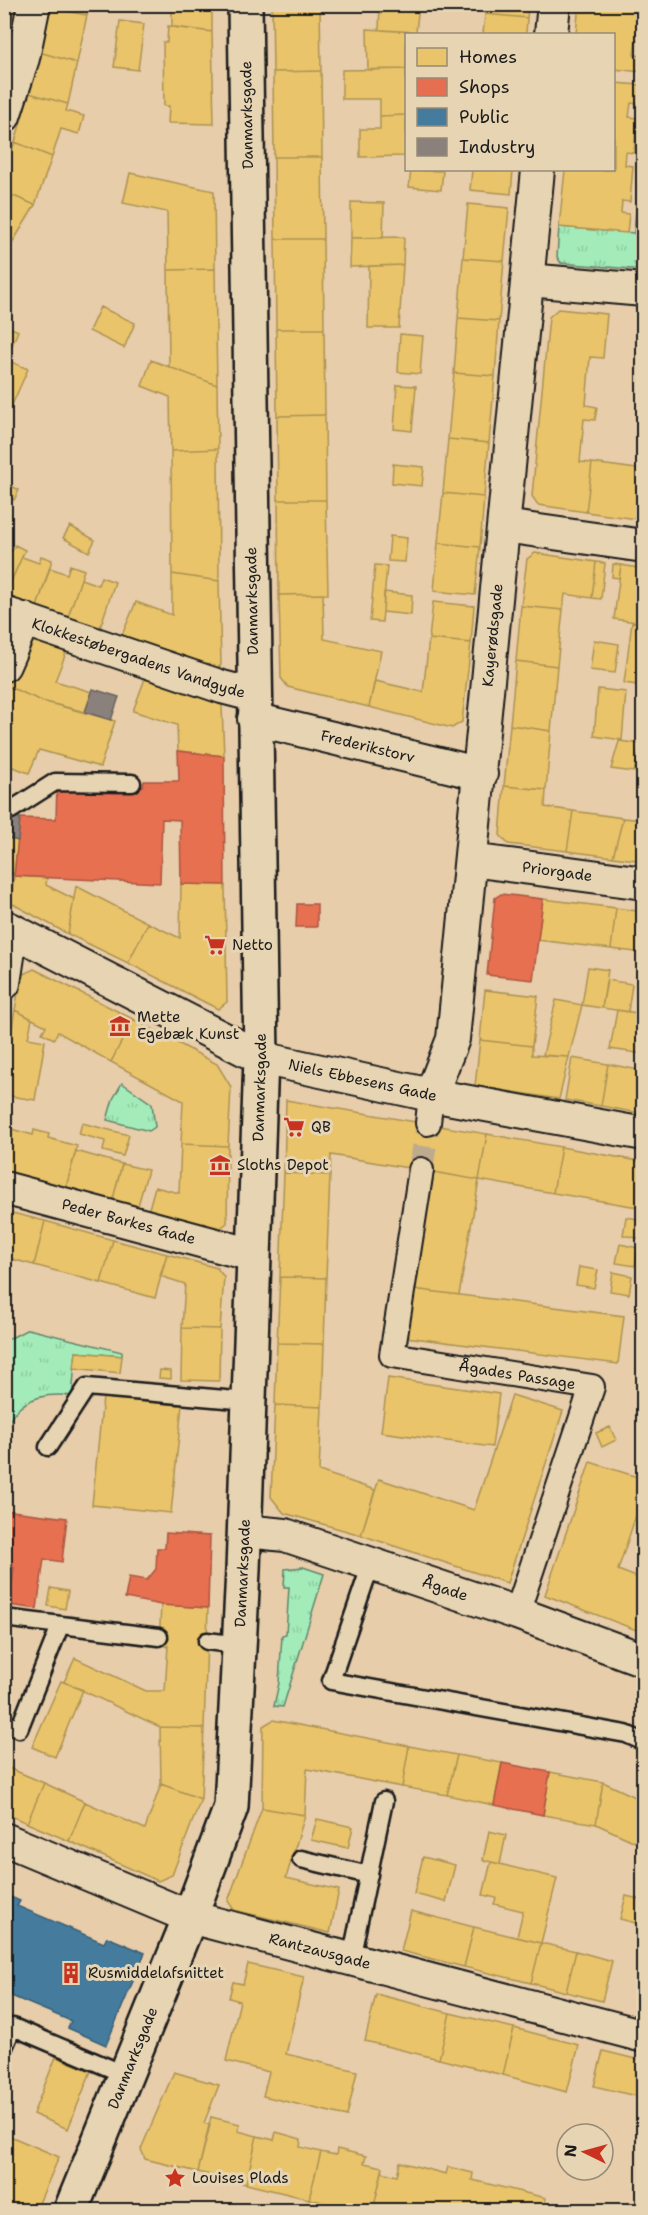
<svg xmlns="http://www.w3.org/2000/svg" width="648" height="2215" font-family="'Shantell Sans',sans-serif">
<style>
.grass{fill:url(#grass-tufts);stroke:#60846b;stroke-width:1.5}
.homes{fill:#e9c46a;stroke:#ac9253;stroke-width:1.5}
.shops{fill:#e76f51;stroke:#aa5641;stroke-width:1.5}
.public{fill:#457b9d;stroke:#395e76;stroke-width:1.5}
.industry{fill:#8a817c;stroke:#69635f;stroke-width:1.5}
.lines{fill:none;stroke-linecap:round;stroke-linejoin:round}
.pedestrian-tunnel{stroke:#beaa8e;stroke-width:24;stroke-dasharray:24 12;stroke-linecap:butt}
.service-casing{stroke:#1c1c1c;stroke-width:21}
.pedestrian-casing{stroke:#1c1c1c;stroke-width:28}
.minor-casing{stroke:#1c1c1c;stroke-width:36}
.tertiary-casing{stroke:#1c1c1c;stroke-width:38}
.service{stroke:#e7d4b2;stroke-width:16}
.pedestrian{stroke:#e7d4b2;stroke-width:24}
.minor{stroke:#e7d4b2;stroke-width:32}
.tertiary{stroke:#e7d4b2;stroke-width:33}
.labels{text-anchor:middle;stroke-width:6;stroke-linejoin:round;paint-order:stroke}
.street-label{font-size:15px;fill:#1c1c1c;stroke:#e7d4b2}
.poi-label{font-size:15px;fill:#1c1c1c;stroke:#e7d4b2;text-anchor:start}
</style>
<defs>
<pattern id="grass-tufts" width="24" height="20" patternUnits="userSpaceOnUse" patternTransform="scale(1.5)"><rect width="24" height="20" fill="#a3ecba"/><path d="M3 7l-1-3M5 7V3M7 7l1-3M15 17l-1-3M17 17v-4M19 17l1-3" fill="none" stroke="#8cca9f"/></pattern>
</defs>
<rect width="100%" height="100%" fill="#e7cdaa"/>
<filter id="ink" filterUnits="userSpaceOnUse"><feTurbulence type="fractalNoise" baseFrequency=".0167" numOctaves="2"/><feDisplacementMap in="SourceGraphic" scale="12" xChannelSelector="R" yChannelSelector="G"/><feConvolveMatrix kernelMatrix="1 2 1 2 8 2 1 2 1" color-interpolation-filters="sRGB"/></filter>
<g filter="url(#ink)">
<path class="grass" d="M643,132V270L561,263L557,257L559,227L634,233Z
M122,1083L152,1104L155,1127L149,1131L107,1120L113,1099Z
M28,1329L122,1352V1356L76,1352L72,1396C42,1392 16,1400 5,1430V1341Z
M303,1567L324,1574L283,1707L274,1706L279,1683L282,1635L286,1634L289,1587H284L285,1569Z"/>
<path class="homes" d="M4,4H17L13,23L4,20Z
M51,4H88L87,15L50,8Z
M172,4H212V32L172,27Z
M272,4H320L321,71L273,72Z
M380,4H419L416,32L379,30Z
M419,4H445V8Z
M486,4H528L527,18L485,14Z
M579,4H640L644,7V41L636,40L634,55L644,56L642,72L614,69V34H576Z
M50,8L87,15L77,63L39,52Z
M485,14L527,18L526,34H483Z
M4,20L13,23L4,48Z
M120,21L144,24L138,70L114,67Z
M168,26L212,32L214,124L168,123L169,106H164L163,42H167Z
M367,29L416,32V34H406V69L368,70Z
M39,52L77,63L68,104L29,93Z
M406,69V115L380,116V99H342V70Z
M321,71L322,157H274L273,72Z
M614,83L641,85L639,104L631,103L629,117L637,118L634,153L626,152L625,165L633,166L630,202L622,201L621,213L629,214L627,233L559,227L565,170H614Z
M29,93L68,104L66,111L84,116L79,134L61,129L52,157L15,142Z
M406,115V156L360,157V129H380V116Z
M15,142L52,157L35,205L4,192V169Z
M274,157H322L323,239H275Z
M411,170L443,171L441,190L409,187Z
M472,170H513L511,194L470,190Z
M130,173L214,191L215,269L168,270L167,212L123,203Z
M4,192L35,205L4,257Z
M351,202L384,203L383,238H351Z
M468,204L509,208L504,261L463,258Z
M404,237L403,265L350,267L351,238Z
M275,239H323L324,329H276Z
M463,258L504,261L499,321L458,318Z
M403,265L399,328H368L369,266Z
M215,269L217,385L169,367L168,270Z
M100,307L135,323L124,348L89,331Z
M558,309L607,314L603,358L590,357L586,405L597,407L595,420L584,419L580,462L592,463L586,512L538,505L532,496L549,317Z
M458,318L499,321L495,376L454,373Z
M4,325L18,331L8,355L4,353Z
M276,329H324L325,415L277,416Z
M400,334L423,336L420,374L398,372Z
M4,359L28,369L4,423Z
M151,360L217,385L218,449L171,451L170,397L142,386Z
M454,373L495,376L489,443L448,439Z
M397,385L416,386L412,431L394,429Z
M325,415L326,500H278L277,416Z
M448,439L489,443L484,497L443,493Z
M218,449L219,581L172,574L171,451Z
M592,463L644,470V520L586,512Z
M393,464L424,467L422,486L392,483Z
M4,482L19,490L14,500L4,495Z
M443,493L484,497L480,547L438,543Z
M278,500H326L328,594L279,595Z
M70,526L95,540L89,552L63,538Z
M390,536L407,538L405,562L388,561Z
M438,543L480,547L475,595L434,591Z
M15,545L25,550L5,595L4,548L12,551Z
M535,553L596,562L592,598L565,594L563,610L521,606L527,559Z
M41,556L52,560L37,607L5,595L22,557L39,563Z
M596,562L605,563L601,599L592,598Z
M613,564L621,565L619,578L612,577Z
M70,565L84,570L68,617L37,607L50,568L67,574Z
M375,565L387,566L382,622L370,621Z
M621,565L644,569V623L614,619Z
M172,574L219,581L221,665L214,670L122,635L136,602L172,615Z
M101,577L115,582L100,628L68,617L81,579L98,585Z
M384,592L412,595L411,615L383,612Z
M323,594L324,639L381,651L369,707L288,687L281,678L279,595Z
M433,602L474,606L471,643L429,639Z
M521,606L563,610L557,666L516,661Z
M632,622L642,623L639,646H644V686L624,683Z
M30,635L68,648L55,681L92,692L85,712L42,701L7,686Z
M429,639L471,643L462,722L452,728L369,707L375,681L423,692Z
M594,640L619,644L615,673L590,670Z
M516,661L557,666L551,731L510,725Z
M146,676L216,699L222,706L224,756L178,751L177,725L133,711Z
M7,686L42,701L115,721L100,767L39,750L29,773L13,767L4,787V693Z
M598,689L626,692L622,740L594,736Z
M510,725L551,731L546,790L504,786Z
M619,741L641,744L634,772L611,769Z
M504,786L546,790L545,807L573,811L567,851L508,844L500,835Z
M573,811L623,818L613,857L567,851Z
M623,818L644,820V861L613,857Z
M4,837L18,841L14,874L4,871Z
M14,876L47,878L46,885L74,899L68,934L11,903Z
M181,884L225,885L227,1002L218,1009L128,963L148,923L180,938Z
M76,886L148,923L128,963L68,934Z
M543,899L616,908L611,949L538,940Z
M616,908L644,912V953L611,949Z
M588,967L608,970L602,1008L582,1005Z
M34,969L133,1019L111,1062L58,1032L54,1039L42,1033L46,1026L15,1010L21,975Z
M607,980L632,984L628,1012L602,1008Z
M485,990L538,996L532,1046L480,1040Z
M556,1000L582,1005L569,1057L543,1055Z
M15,1010L32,1019L28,1038L45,1041L35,1100L4,1095V1073Z
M617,1010L644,1014V1054L610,1049Z
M133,1019L217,1064L231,1087L228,1146L181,1144L183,1101L111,1062Z
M480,1040L532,1046V1055L569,1057L559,1099L475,1086Z
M572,1058L608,1064L601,1106L565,1100Z
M608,1064L644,1071V1114L601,1106Z
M286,1100L487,1134L479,1180L331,1155L330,1175L284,1173Z
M82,1123L129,1135L123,1156L103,1151L105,1141L79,1134Z
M4,1127L33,1135L34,1130L49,1134L48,1138L77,1146L65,1191L4,1174Z
M487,1134L561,1147L553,1193L479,1180Z
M181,1144L228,1146L227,1223L218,1230L148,1212L155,1187L179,1193Z
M561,1147L644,1162V1208L553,1193Z
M76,1151L122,1164L112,1203L65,1191Z
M122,1164L148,1170L137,1209L112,1203Z
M434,1172L479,1180L459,1295L413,1289Z
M284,1173L330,1175L326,1278L280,1277Z
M4,1211L45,1221L34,1265L4,1257Z
M626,1217L644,1220L641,1239L623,1235Z
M45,1221L113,1240L101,1283L34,1265Z
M113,1240L167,1254L155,1298L101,1283Z
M620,1244L638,1248L635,1266L616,1263Z
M167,1254L217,1268L224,1277L220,1329L182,1328L185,1284L160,1276Z
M579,1267L598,1270L594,1288L576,1285Z
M613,1272L632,1276L629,1294L610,1291Z
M280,1277L326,1278L324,1344L277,1343Z
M413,1289L624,1316L618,1364L406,1337Z
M182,1328L220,1329L219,1381L181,1380Z
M277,1343L324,1344L322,1407L275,1405Z
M76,1352L122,1356L120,1373L74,1368Z
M160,1370L171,1371V1379L159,1378Z
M388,1378L499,1394L492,1447L381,1432Z
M512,1395L563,1411L507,1583L361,1535L379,1479L474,1510Z
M103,1397L182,1405L171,1513L92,1505Z
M275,1405L322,1407L319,1471L375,1490L361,1535L284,1513L271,1497Z
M610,1427L616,1440L602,1447L596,1433Z
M590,1462L644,1479V1491L618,1570L644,1580V1633L545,1595Z
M51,1588L68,1591L65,1609L48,1606Z
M161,1605L208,1608L204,1728L160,1727L64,1682L75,1658L146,1691H165L168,1646L159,1645Z
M61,1681L83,1690L55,1757L32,1747Z
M273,1720L409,1746L402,1787L307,1769L305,1815L262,1808L263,1726Z
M160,1727L204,1728L201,1799L161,1784Z
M409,1746L457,1755L447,1795L402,1787Z
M457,1755L502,1763L494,1805L447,1795Z
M4,1766L44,1783L27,1823L4,1813Z
M550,1772L603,1782L596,1824L543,1815Z
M603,1782L644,1801V1846L596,1824Z
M44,1783L85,1802L69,1841L27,1823Z
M161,1784L201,1799L172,1875L158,1881L69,1841L85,1802L145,1829Z
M262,1808L305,1815L286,1878L339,1890L330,1933L234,1910L228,1901Z
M317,1819L353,1827L348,1848L311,1840Z
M489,1831L506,1835L500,1864L483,1860Z
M423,1857L455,1865L446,1902L414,1894Z
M491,1862L557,1878L541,1943L517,1937L523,1911L494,1904L496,1898L483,1895Z
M626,1896L644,1900L643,1925L620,1919Z
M411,1911L474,1927L464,1967L401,1951Z
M474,1927L541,1943L531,1983L464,1967Z
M541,1943L576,1951L566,1992L531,1983Z
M576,1951L612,1961L602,2001L566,1992Z
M248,1964L304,1977L286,2054L357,2071L347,2116L263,2096L269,2072L226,2061L240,2001L229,1998L233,1982L243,1984Z
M644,1965V2011L634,2008Z
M376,1994L450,2013L439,2059L365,2041Z
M450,2013L514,2028L503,2075L439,2059Z
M514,2028L579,2045L567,2092L503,2075Z
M603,2051L644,2061V2098L594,2086Z
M56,2057L91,2071L68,2129L33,2114Z
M174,2072L219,2085L204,2123L210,2125L198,2172L145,2159L141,2149Z
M211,2117L240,2124L238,2131L257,2136L246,2184L198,2172Z
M276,2132L301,2139L300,2147L321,2152L309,2199L246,2184L257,2136L274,2140Z
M10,2136L59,2157L36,2210H4V2148Z
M337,2149L366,2156L364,2163L383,2167L373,2210H357L309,2199L321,2152L336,2155Z
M400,2162L446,2174L448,2167L473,2173L472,2180L546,2198L543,2210H373L382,2172L397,2176Z"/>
<path class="shops" d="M178,751L224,756L225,885L181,884L180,820L162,819L160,883L14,876L20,818L56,819L57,784L143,786L144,781H179Z
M501,894L543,899L533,980L487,975L495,898Z
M297,904H317V927H296Z
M4,1510L67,1518L62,1562L44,1559L37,1609L9,1605L14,1568L4,1567Z
M166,1533L210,1536L208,1608L161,1605L125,1598L129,1577L147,1580L156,1569L157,1548H165Z
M502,1763L550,1772L543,1815L494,1805Z"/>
<path class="public" d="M4,1894L20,1901L17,1906L104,1943L107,1937L145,1953L106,2045L68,2028L71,2021L4,1993Z"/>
<path class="industry" d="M93,689L119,697L111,720L85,712Z
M4,812L20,818L18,841L4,837Z"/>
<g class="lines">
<path class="pedestrian-tunnel" d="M421,1170L428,1123"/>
<defs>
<path id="service" d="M4,807L11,810L55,782L132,783
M48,1447L87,1387L248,1401
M371,1564L331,1681L626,1734L644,1742
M4,1618L159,1637
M207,1641L240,1645
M4,1723L19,1729L60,1626
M301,1859L369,1875
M351,1959L384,1801
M4,2047L13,2027L126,2075"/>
<g id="pedestrian">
<path d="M428,1123L431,1095"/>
<path id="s1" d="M421,1170L392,1355L592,1387L517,1613"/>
</g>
<g id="minor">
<path d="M551,34L554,4"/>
<path d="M4,116L23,58L34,4"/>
<path d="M528,280L644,290"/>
<path d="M504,526L644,546"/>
<path id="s2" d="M4,613L222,687L253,695"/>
<path d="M4,665L24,619"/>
<path id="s3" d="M254,719L481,774"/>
<path id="s4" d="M471,860L644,883"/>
<path id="s5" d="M4,926L261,1058L431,1095L644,1134"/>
<path d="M4,983L12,930"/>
<path id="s6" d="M431,1095L453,1039L538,170"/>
<path id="s7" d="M4,1188L253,1255"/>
<path id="s8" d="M244,1531L285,1535L517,1613L644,1660"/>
<path id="s9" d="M4,1839L190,1917L644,2036"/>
</g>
<g id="tertiary">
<path id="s10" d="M71,2210L190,1917L231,1807L243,1570L261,1058L245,4"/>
</g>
</defs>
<use href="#service" class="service-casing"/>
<use href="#pedestrian" class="pedestrian-casing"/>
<use href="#minor" class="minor-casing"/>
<use href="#tertiary" class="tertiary-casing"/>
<use href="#service" class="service"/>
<use href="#pedestrian" class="pedestrian"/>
<use href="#minor" class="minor"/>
<use href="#tertiary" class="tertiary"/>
</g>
</g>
<defs>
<symbol id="supermarket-bare" viewBox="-9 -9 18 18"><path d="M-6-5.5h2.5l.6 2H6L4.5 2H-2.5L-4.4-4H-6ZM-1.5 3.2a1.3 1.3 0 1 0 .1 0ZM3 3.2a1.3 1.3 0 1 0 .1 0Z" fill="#c8321e" stroke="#e7d4b2" stroke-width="2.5" paint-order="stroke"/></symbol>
<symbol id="museum-bare" viewBox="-9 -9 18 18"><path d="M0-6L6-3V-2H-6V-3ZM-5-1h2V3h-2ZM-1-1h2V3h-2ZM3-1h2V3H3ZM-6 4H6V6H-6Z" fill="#c8321e" stroke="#e7d4b2" stroke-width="2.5" paint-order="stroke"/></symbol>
<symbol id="building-bare" viewBox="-9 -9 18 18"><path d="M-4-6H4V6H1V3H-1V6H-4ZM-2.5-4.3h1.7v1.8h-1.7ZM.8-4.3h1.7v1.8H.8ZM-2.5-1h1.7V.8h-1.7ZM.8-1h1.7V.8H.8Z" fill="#c8321e" stroke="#e7d4b2" stroke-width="2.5" paint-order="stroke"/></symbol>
<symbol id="sight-bare" viewBox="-9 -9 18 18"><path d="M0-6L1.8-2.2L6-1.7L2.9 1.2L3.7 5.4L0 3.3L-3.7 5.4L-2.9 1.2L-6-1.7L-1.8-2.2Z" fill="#c8321e" stroke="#e7d4b2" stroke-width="2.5" paint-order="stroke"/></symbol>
</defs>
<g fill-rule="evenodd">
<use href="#supermarket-bare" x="200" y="930" width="30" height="30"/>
<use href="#museum-bare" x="105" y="1011" width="30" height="30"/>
<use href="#supermarket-bare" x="279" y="1112" width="30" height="30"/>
<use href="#museum-bare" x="205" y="1150" width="30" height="30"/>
<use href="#building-bare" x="56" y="1958" width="30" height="30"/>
<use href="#sight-bare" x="160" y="2163" width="30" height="30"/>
</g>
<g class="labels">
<g class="street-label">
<text transform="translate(247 115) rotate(-91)" y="5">Danmarksgade</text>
<text transform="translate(252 601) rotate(-91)" y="5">Danmarksgade</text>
<text dy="5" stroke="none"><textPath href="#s6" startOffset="466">Kayerødsgade</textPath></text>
<text dy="5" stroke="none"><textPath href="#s2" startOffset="142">Klokkestøbergadens Vandgyde</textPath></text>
<text dy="5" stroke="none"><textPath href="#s3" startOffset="117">Frederikstorv</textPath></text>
<text dy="5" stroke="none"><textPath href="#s4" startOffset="87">Priorgade</textPath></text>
<text dy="5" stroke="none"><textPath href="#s5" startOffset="393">Niels Ebbesens Gade</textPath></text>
<text dy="5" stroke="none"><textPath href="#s10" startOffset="1154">Danmarksgade</textPath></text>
<text dy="5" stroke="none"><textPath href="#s7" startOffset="129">Peder Barkes Gade</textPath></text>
<text dy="5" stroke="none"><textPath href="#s1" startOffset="314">Ågades Passage</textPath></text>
<text dy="5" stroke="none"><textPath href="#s10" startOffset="668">Danmarksgade</textPath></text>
<text dy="5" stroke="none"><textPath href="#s8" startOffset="210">Ågade</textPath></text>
<text dy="5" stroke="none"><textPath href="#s9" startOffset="336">Rantzausgade</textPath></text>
<text dy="5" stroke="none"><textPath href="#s10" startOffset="164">Danmarksgade</textPath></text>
</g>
<g class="poi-label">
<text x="232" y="950">Netto</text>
<text x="137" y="1022">Mette<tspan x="137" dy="17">Egebæk Kunst</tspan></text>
<text x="311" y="1132">QB</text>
<text x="237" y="1170">Sloths Depot</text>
<text x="88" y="1978">Rusmiddelafsnittet</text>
<text x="192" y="2183">Louises Plads</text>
</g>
</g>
<rect width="648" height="2215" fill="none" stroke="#e7d4b2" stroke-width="24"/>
<rect x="12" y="12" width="624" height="2191" fill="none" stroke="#1c1c1c" stroke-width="2" filter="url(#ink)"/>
<rect x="405" y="33" width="210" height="138" fill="#e7d4b2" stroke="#968a76" stroke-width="1.5"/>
<rect x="417" y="48" width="30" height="18" fill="#e9c46a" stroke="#968a76" stroke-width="1.5"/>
<text x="459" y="63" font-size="18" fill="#1c1c1c">Homes</text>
<rect x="417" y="78" width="30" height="18" fill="#e76f51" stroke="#968a76" stroke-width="1.5"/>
<text x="459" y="93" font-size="18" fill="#1c1c1c">Shops</text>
<rect x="417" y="108" width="30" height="18" fill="#457b9d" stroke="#968a76" stroke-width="1.5"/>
<text x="459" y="123" font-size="18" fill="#1c1c1c">Public</text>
<rect x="417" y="138" width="30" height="18" fill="#8a817c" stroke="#968a76" stroke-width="1.5"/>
<text x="459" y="153" font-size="18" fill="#1c1c1c">Industry</text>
<g transform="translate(585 2152) rotate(275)"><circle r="28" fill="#e7d4b2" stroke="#968a76" stroke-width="1.5"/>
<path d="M0-4.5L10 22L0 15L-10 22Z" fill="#c8321e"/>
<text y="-9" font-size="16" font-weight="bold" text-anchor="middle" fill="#1c1c1c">N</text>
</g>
</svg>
